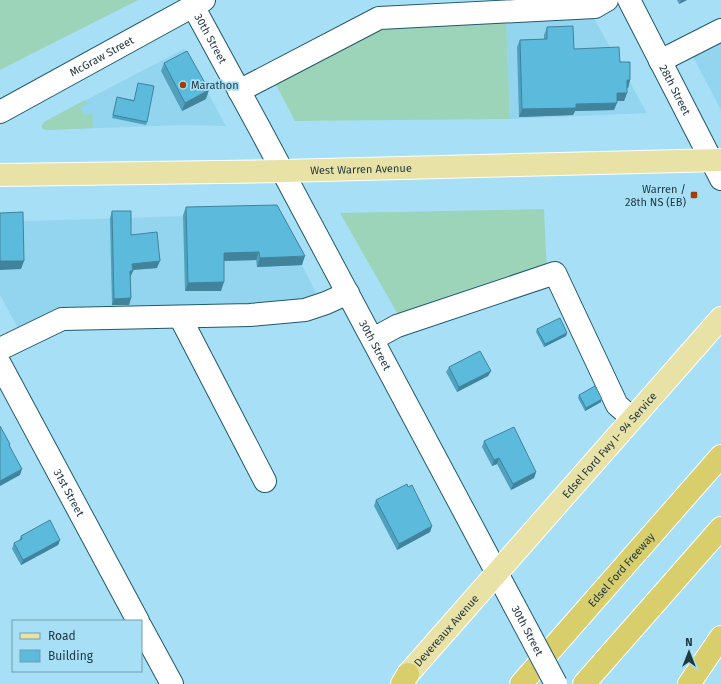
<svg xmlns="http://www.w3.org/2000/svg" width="721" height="684" font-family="'Fira Sans',sans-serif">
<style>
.built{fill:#93d4ee}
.grass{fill:#9cd4ba}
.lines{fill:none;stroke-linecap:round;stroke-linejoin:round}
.minor-casing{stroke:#21596c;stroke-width:24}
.major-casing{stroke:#fff;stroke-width:24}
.highway-casing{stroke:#fff;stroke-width:24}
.minor{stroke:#fff;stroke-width:22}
.major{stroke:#e8e2a7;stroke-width:22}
.highway{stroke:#d8cf6c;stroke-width:22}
.minor-bridge-casing{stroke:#21596c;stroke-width:24;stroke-linecap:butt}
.minor-bridge{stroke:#fff;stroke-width:22}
.wall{fill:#4fa1be}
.shaded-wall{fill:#40839b}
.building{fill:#5cbbdd;stroke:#40839b}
.poi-dot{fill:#a13e00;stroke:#a7e0f6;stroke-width:1.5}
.labels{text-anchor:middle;stroke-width:3.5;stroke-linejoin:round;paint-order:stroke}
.street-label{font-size:11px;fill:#223942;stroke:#a7e0f6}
.poi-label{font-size:11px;fill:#223942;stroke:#a7e0f6;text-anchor:start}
</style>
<rect width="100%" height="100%" fill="#a7e0f6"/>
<path class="built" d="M592,15L647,113L510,119L506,19Z
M721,36V110L691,53Z
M184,49L226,126L183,125L46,130L42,128V125L44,122Z
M276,213L319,299L264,308H78L20,332L0,295V222Z"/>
<path class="grass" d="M0,0H138L0,70Z
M506,19L510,119L295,121L274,81L379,23Z
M85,100L87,104L80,108L85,116L92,112L93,128L46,130L42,128V125L44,122Z
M544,209L547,272L400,318L340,213Z"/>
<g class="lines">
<defs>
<g id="minor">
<path id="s1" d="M629,0L721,179"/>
<path id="s2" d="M193,6L260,129L514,605"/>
<path d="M660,61L721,30"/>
<path d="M239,91L379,18L595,7L607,0"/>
<path id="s3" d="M0,112L204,0"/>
<path d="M180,317L265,481"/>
<path d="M373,339L397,326L555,273L617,405L632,418"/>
<path d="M0,349L62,319L250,315L305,310L326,303L348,293"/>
<path id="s4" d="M0,364L138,621"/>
<path d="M141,627L172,684"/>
</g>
<g id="major">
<path id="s5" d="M0,175L283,171L721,160"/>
<path id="s6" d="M408,674L721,318"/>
</g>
<g id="highway">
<path d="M402,684L408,674"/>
<path id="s7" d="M521,684L721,456"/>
<path d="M584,684L721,528"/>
<path d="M689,684L721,637"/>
</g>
</defs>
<use href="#minor" class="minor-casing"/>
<use href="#major" class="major-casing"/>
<use href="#highway" class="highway-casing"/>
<use href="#minor" class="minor"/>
<use href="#major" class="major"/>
<use href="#highway" class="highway"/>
<defs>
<g id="minor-bridge">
<path id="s8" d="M514,605L556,684"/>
</g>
</defs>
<use href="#minor-bridge" class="minor-bridge-casing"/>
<use href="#minor-bridge" class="minor-bridge"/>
</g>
<path class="wall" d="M677,0H687L679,4Z
M547,27L574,49L620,62L630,80L628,88H627V93L624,101H617L614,110L575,111L573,115L519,117L517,47L520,40L544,39V35Z
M164,63L206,99L182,111L161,71Z
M138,83L147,122L146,125L112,118L117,97L134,100Z
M186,207L302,265L257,267L256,260L224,261L221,291H185L183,215Z
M112,211L157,268L133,270L130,277L131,298L129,305H112L110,218Z
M537,329L567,333L566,336L544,347L536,332Z
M449,367L491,371L488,376L457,392L446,372Z
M579,395L601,402L585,411L578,398Z
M484,441L536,472L534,478L511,490L497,464L492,466L482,447Z
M376,500L432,526L430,532L397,550L374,506Z
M21,536L60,540L58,545L21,565L12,549L14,543L19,541Z"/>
<path class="shaded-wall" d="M681,0H687L679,4Z
M627,80H630L628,88H624Z
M209,90L206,99L182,111L185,103Z
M617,93H627L624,101H614Z
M617,103L614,110L575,111L573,115L519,117L522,109L576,104Z
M259,252L256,260L220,261L224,253Z
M305,256L302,265L257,267L260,258Z
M0,261H24L21,269L0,270Z
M160,261L157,268L130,270L132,264Z
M130,271H133L130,278Z
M224,282L221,291H185L188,283Z
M131,298L129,305H112L114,299Z
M567,333L566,336L544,347L545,344Z
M491,371L488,376L457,392L459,387Z
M602,399L601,402L585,411L586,408Z
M499,458L497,464L492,466L494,460Z
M22,469L20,475L0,486V481Z
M536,472L534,478L511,490L513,484Z
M432,526L430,532L397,550L399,544Z
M60,540L58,545L21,565L23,560Z"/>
<path class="building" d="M573,26L574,49L619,47L620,62H630V80H627V93H617V103L576,104V108L522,109L520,40L547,39V27Z
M187,51L209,90L185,103L164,63Z
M138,83L154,86L147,122L113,115L117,97L134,101Z
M277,205L305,256L260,258L259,252L224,253V282L188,283L186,207Z
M112,211H131V235L157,232L160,261L132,264L133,271H130L131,298L114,299Z
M23,212L24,261H0V213Z
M560,318L567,333L545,344L537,329Z
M480,351L491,371L459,387L449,367Z
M595,386L602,399L586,408L579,395Z
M0,426L10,444L9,445L22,469L0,481Z
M514,427L536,472L513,484L499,458L494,460L484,441Z
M407,484L408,487L412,485L432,526L399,544L376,500Z
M50,520L60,540L23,560L14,543L22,539L21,536Z"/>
<g class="poi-dot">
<circle cx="183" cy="85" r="4"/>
<rect x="690" y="191" width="8" height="8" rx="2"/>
</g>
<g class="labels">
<g class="street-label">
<text dy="4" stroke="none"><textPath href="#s2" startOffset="37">30th Street</textPath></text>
<text dy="4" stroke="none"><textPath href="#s3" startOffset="116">McGraw Street</textPath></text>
<text dy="4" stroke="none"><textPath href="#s1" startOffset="101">28th Street</textPath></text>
<text dy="4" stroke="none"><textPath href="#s5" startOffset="361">West Warren Avenue</textPath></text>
<text dy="4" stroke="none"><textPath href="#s2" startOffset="385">30th Street</textPath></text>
<text dy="4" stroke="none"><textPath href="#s6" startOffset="305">Edsel Ford Fwy I- 94 Service</textPath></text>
<text dy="4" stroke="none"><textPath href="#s4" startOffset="146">31st Street</textPath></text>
<text dy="4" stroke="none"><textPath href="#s7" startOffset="152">Edsel Ford Freeway</textPath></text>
<text dy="4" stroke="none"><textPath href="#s6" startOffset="58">Devereaux Avenue</textPath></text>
<text dy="4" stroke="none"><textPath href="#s8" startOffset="29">30th Street</textPath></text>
</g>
<g class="poi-label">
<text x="191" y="89">Marathon</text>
<text x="686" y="193" text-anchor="end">Warren /<tspan x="686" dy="13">28th NS (EB)</tspan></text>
</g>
</g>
<rect x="12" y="620" width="130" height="52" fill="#a7e0f6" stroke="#729dae"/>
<rect x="20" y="633" width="20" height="6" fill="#e8e2a7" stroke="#729dae"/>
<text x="48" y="640" font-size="12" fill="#223942">Road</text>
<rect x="20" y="650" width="20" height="12" fill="#5cbbdd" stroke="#729dae"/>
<text x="48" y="660" font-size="12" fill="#223942">Building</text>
<g transform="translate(689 652)" stroke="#a7e0f6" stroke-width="3" paint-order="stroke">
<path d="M0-3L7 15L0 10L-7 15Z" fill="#223942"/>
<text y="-6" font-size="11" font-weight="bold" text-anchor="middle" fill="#223942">N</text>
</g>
</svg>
